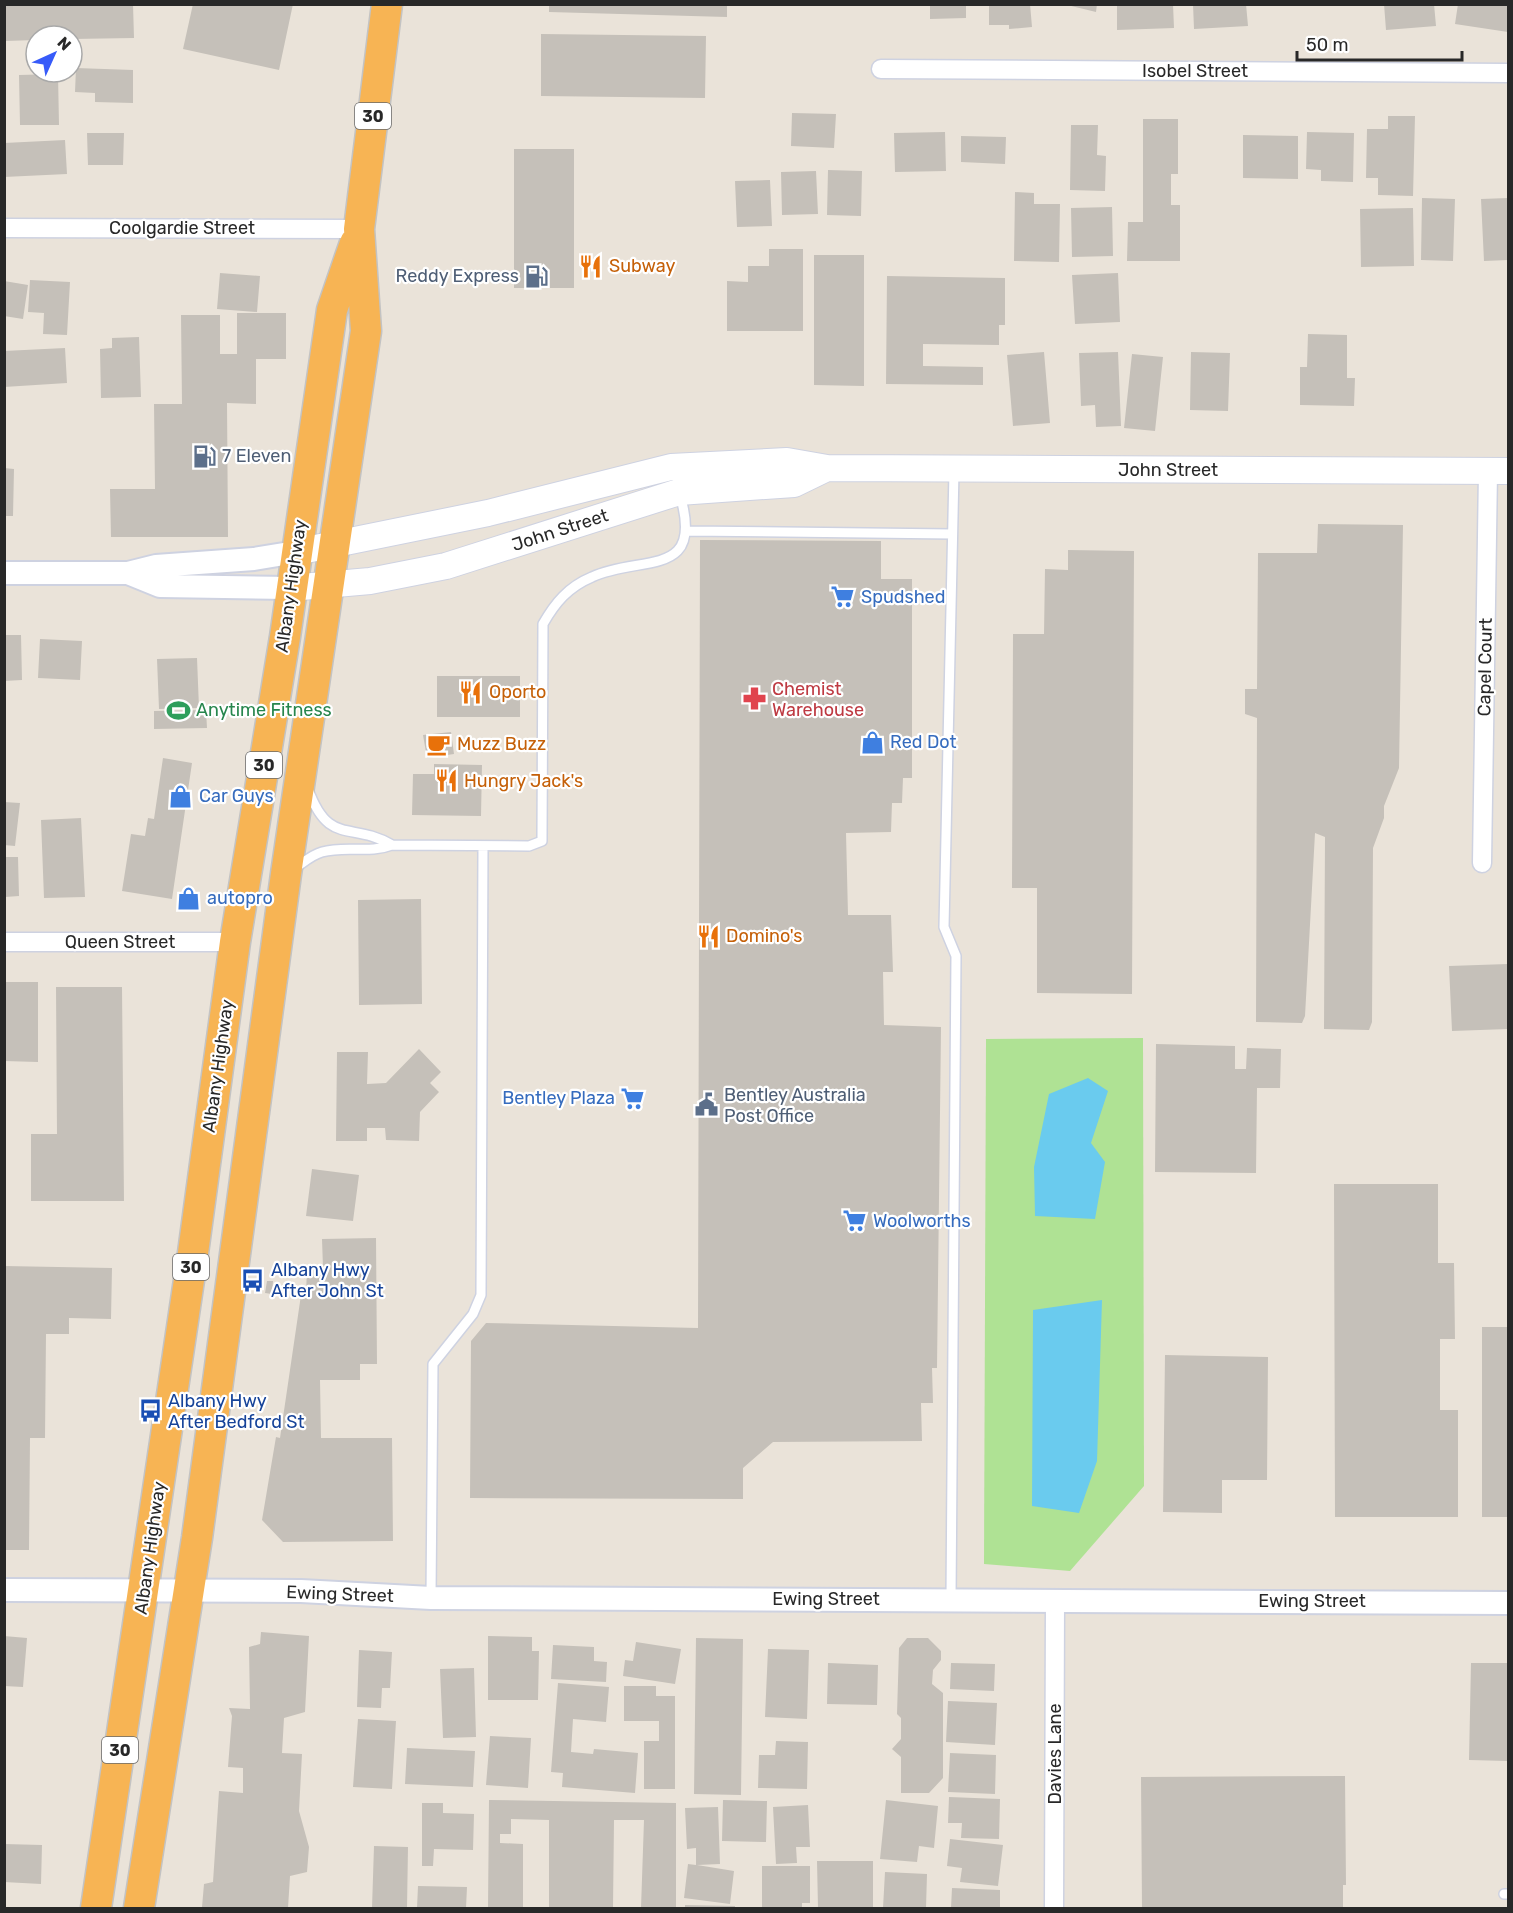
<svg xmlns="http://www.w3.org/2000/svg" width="1513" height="1913" font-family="Rubik,sans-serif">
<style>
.green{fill:#afe294}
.water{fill:#6acbee}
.building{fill:#c5c0b9}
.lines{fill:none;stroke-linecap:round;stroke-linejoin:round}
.service-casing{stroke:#ced2e1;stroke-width:12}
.minor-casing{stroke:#ced2e1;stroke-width:21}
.tertiary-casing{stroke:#ced2e1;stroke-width:26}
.secondary-casing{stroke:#ced2e1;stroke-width:28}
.trunk-casing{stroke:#c3c3c3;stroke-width:33}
.service{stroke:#fff;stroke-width:9}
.minor{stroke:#fff;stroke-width:18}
.tertiary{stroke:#fff;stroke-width:22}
.secondary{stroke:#fff;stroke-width:26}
.trunk{stroke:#f7b454;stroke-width:30}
.labels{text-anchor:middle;stroke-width:4.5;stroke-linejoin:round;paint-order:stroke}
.shield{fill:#fff;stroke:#686868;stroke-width:1.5}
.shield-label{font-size:16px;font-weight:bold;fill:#282828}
.street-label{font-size:18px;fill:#282828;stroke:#fff}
.food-label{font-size:18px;fill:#c56008;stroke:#fff;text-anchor:start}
.service-label{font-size:18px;fill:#4e5e75;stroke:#fff;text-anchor:start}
.shop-label{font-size:18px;fill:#366cbe;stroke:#fff;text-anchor:start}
.health-label{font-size:18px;fill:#be3a42;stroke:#fff;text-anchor:start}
.leisure-label{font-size:18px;fill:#27864d;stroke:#fff;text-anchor:start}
.transit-label{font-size:18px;fill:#164399;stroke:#fff;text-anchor:start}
</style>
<rect width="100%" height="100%" fill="#eae3d9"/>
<path class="green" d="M1143,1038L1144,1486L1070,1571L984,1564L986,1039Z"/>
<path class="water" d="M1088,1078L1108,1091L1091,1143L1105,1162L1095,1219L1035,1216L1034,1167L1049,1094Z
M1102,1300L1097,1461L1079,1513L1032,1506L1033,1310Z"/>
<path class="building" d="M5,4H133L134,38L72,39V36H36V40L5,41Z
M193,4H293L279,70L183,49Z
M549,4H727V17L549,12Z
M930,4H966V18L930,19Z
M989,4H1030L1032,27L1009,29V25H989Z
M1063,4H1097L1096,12Z
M1117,4H1173L1174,28L1117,30Z
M1193,4H1246L1248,26L1194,29Z
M1384,4H1434L1436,26L1386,30Z
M1458,4H1508V32L1455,24Z
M541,34L706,36L705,98L541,96Z
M76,68L133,70V103L95,102V93L75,92Z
M58,74L59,125H20L19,75Z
M792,113L836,114L834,148L791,146Z
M1388,116H1415L1413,196L1378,195V178H1366L1367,129H1388Z
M1143,119H1178V174H1171V205H1180V261H1127L1128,222H1143Z
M1071,125H1098L1097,155L1106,156L1105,191L1070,190Z
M945,132L946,171L895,172L894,133Z
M1307,132L1354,133L1353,182L1321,181V170L1306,169Z
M87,133H124L123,165H88Z
M1243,135L1298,136V179L1243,178Z
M961,136L1006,137L1005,164L961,162Z
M65,140L67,174L4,177V143Z
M514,149H574V288H514Z
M828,170L862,171L861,216L827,215Z
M816,171L818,214L782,215L781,172Z
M770,180L772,226L737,227L735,181Z
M1015,192L1034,193V204H1060L1059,262L1014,261Z
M1422,198L1455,199L1453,261L1421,260Z
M1508,198V260L1484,261L1481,199Z
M1112,207L1113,256L1072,257L1071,208Z
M1413,208L1414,266L1361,267L1360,209Z
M769,249H803V331H727V281L748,282V266H769Z
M814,255H864V386L814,385Z
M220,273L260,276L257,312L217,309Z
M1118,273L1120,322L1075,324L1072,275Z
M887,276L1005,278V325H999V345L923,344V366L983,367V385L886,384Z
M30,280L70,282L67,335L43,334L44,313L28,312Z
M4,281L28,285L23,319L4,316Z
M237,313H286V359H256V404L227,403L228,537H111L110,489H155L154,404H182L181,315H220V354H237Z
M1308,334L1347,335V378H1355L1354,406L1300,405V367H1307Z
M139,337L141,397L101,398L100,349L112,348V338Z
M65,348L67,383L4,387V351Z
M1044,352L1050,423L1013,426L1007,355Z
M1118,352L1121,426L1096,427L1095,405L1081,406L1079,353Z
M1191,352L1230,353L1228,411L1190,410Z
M1132,354L1163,357L1155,431L1124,428Z
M4,468L14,469L13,516H4Z
M1318,524L1403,525L1399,768L1384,806V818L1373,848L1372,1022L1369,1030L1324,1029L1325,837L1315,833L1305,1016L1302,1023L1256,1022L1257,718L1245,714V689H1257L1258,553H1317Z
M700,540L881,541V579H912V778H903L902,803H892L891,832L846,833L848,915H891L893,972H883L884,1025L941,1027L937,1368H932L933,1403H921L922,1441L773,1442L743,1468V1499L470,1498L471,1341L486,1323L698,1328Z
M1068,550L1134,551L1132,994L1037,993V888H1012L1013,634H1044L1045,569L1068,570Z
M4,635H21L22,680L4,681Z
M40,639L82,641L80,680L38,678Z
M197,658L199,708L159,709L157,659Z
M437,676H520V717H437Z
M206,710L207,728L154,729V711Z
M451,732L454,754L427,758L423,735Z
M163,758L192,763L172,899L122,891L131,834L145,836L148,818L154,819Z
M434,764L482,765L481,816L412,815L413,774H434Z
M4,802L20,803L15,846L4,845Z
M81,818L85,897L44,898L41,820Z
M5,857H18L19,896L5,897Z
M421,899L422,1004L359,1005L358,900Z
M1508,964V1029L1452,1031L1449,966Z
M4,982H38V1062L4,1061Z
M56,987H122L124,1201H31V1134H57Z
M1156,1044L1235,1046V1069H1246L1247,1048L1281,1049L1280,1088H1257L1256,1173L1155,1172Z
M419,1049L441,1072L430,1083L439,1092L420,1112L419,1141L386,1140L385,1128H367V1141H336L337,1052H368L367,1084L386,1083Z
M312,1169L359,1175L353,1221L306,1216Z
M1334,1184H1438V1263H1454L1455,1339H1440V1410H1458V1517H1335Z
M376,1238L377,1364H360V1380H320L321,1438H392L393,1541L283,1542L262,1520L276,1437L280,1438L301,1295L306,1294L307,1268H323L322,1239Z
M4,1266L112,1268L111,1319L69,1318V1334H46L45,1438H30L29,1550H4Z
M267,1281H273L272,1294L265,1293Z
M1482,1327H1508V1517H1482Z
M1165,1355L1268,1357L1267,1480H1222V1513L1163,1512Z
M261,1632L309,1636L305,1712L284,1718L282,1753L302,1754L299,1811L309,1847L307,1872L290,1876L288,1908L202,1907L204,1884L213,1882L219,1791L243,1793V1768L228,1767L232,1716L229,1708L250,1709L249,1647L260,1644Z
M4,1636L27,1638L23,1687L4,1686Z
M488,1636L532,1637V1651H539L538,1700H488Z
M696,1638L743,1639L741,1795L694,1794Z
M907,1638H928L941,1651V1660L933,1670L932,1684L943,1693V1778L929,1793H901V1757L892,1749L901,1739V1718L897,1714L899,1648Z
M636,1642L681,1649L675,1684L623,1676L625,1660L633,1661Z
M553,1645L594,1647V1661L607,1662L606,1682L551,1679Z
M768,1649L809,1650L807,1719L765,1717Z
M359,1650L392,1652L390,1688H382L381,1708L357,1707Z
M828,1663L878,1665L877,1705L827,1704Z
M951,1663L995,1664L994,1691L950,1689Z
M1471,1663H1508V1761L1469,1760Z
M474,1668L476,1737L443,1738L440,1669Z
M558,1683L609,1687L606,1722L573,1719L571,1752L593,1754L594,1749L638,1753L635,1793L562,1787L563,1773L551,1772Z
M624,1686H656V1696H675V1789H644V1741H659V1721H624Z
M948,1701L997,1703L995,1745L946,1742Z
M358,1719L396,1721L392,1789L353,1787Z
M490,1736L531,1738L528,1788L486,1785Z
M776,1741L808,1742L807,1789L758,1788L759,1755H775Z
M407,1748L475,1751L473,1787L405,1784Z
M950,1753L996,1755L995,1794L948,1792Z
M1345,1776L1346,1885H1343V1908H1142L1141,1777Z
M949,1797L1000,1799L999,1839L961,1838L962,1823H948Z
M489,1800L676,1803V1908H641L644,1820H614L613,1908H549V1820L511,1819V1834H500V1843L523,1844V1908H488Z
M723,1800L767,1801L766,1842L722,1841Z
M886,1800L938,1806L934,1848L919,1846L917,1862L880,1859Z
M422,1803H443V1813L474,1814L473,1850L434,1849L433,1866H422Z
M808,1805L810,1847H796L797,1863L776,1864L773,1807Z
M718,1807L720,1864L697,1865L734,1871L730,1904L684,1898L688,1864L696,1865V1848L687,1849L685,1808Z
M950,1839L1003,1845L998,1886L960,1882L962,1868L947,1866Z
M4,1844L42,1845L41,1884L4,1882Z
M374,1846L408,1847L407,1908H372Z
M817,1861H873V1908H818Z
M762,1866H810V1903H802V1908H762Z
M885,1872L927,1874L926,1908H883Z
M418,1886L467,1887L466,1908H417Z
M952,1888L1000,1890V1908H951Z
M685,1905L735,1906V1908H685Z"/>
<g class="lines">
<defs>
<path id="service" d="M687,531L952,534
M308,789C329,847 351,821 392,845
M294,869C303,863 311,855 322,852C346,845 369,854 392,845L529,846L542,841L543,624C555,603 568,587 592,577C641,554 705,580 680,495
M431,1597L433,1364L473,1314L481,1295L483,847
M951,1599L956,956L944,927L954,471
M1504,1894H1508"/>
<path id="minor" d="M881,69L1508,73
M4,228L359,229
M1482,863L1488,471
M4,942H235
M1054,1908L1055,1599"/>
<path id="tertiary" d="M4,573H128L156,566L254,559L296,552
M128,573L160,586L290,588
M4,1590L301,1591L431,1598L1508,1603"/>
<path id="secondary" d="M296,552L488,513L671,467L787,461L827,468L1508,471
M290,588L370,581L446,566L679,492L794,484L827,468"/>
<path id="trunk" d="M96,1908L193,1253L235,942L285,637L332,310L355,243
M139,1908L197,1538L286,874L366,331L359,229L387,4"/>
</defs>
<use href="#service" class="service-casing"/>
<use href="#minor" class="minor-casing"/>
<use href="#tertiary" class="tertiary-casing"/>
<use href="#secondary" class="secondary-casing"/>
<use href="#trunk" class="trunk-casing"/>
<use href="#service" class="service"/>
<use href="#minor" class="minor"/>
<use href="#tertiary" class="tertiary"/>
<use href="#secondary" class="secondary"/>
<use href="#trunk" class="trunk"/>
</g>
<defs>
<symbol id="restaurant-bare" viewBox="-9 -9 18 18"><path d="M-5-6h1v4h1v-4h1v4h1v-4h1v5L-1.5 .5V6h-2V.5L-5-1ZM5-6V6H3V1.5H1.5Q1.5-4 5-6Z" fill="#e8710a" stroke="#fff" stroke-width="2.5" paint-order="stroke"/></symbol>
<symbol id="fuel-bare" viewBox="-9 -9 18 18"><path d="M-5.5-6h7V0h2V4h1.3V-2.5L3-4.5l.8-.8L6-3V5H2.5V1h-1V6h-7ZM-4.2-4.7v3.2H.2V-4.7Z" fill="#5c6f8a" stroke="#fff" stroke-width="2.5" paint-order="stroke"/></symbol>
<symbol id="supermarket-bare" viewBox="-9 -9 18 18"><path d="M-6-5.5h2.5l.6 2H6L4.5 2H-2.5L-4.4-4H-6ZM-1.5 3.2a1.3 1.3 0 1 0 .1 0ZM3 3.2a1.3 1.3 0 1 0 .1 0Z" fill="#3f7fe0" stroke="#fff" stroke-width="2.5" paint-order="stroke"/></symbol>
<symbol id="pharmacy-bare" viewBox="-9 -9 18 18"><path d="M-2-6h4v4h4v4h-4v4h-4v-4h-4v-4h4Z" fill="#e0444e" stroke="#fff" stroke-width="2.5" paint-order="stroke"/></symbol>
<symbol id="stadium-bare" viewBox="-9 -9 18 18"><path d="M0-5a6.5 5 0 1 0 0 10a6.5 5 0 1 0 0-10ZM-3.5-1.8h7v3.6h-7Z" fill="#2e9e5b" stroke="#fff" stroke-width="2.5" paint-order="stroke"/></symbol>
<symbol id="shop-bare" viewBox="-9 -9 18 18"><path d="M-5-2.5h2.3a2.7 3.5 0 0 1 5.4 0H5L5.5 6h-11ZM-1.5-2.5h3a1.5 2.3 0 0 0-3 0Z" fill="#3f7fe0" stroke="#fff" stroke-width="2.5" paint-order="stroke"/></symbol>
<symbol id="cafe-bare" viewBox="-9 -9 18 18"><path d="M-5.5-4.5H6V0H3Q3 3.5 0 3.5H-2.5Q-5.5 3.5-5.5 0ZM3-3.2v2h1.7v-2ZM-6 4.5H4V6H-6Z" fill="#e8710a" stroke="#fff" stroke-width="2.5" paint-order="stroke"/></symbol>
<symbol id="civic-bare" viewBox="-9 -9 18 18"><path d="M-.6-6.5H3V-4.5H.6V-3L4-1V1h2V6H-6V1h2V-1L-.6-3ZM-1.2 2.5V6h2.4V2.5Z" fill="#5c6f8a" stroke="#fff" stroke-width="2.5" paint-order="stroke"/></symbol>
<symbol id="bus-bare" viewBox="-9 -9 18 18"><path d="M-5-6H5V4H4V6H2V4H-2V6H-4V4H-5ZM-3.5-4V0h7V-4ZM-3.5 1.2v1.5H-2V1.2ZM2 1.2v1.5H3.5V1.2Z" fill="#1a4fb4" stroke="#fff" stroke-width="2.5" paint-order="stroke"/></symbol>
</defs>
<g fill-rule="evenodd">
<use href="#restaurant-bare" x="574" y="250" width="33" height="33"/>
<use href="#fuel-bare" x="520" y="260" width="33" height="33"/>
<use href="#fuel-bare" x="188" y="440" width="33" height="33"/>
<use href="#supermarket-bare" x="826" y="580" width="33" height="33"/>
<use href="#restaurant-bare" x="454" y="676" width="33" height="33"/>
<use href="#pharmacy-bare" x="738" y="682" width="33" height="33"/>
<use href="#stadium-bare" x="162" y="694" width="33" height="33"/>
<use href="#shop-bare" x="856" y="726" width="33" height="33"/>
<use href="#cafe-bare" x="422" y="728" width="33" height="33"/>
<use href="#restaurant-bare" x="430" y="764" width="33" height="33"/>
<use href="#shop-bare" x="164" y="780" width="33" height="33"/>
<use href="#shop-bare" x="172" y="882" width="33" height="33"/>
<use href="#restaurant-bare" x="692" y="920" width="33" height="33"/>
<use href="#supermarket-bare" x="616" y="1082" width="33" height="33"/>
<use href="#civic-bare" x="690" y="1088" width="33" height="33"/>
<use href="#supermarket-bare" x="838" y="1204" width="33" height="33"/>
<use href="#bus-bare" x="236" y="1264" width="33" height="33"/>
<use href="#bus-bare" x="134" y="1394" width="33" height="33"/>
</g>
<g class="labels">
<g class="shield">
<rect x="355" y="103" width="36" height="26" rx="4.5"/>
<rect x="246" y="752" width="36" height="26" rx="4.5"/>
<rect x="173" y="1254" width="36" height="26" rx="4.5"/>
<rect x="102" y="1737" width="36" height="26" rx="4.5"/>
</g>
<g class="shield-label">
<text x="373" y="122">30</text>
<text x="264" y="771">30</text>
<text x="191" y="1273">30</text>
<text x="120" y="1756">30</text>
</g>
<g class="street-label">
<text x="1195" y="77">Isobel Street</text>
<text x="182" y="234">Coolgardie Street</text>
<text x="1168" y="476">John Street</text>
<text transform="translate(560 530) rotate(-18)" y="6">John Street</text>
<text transform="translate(291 586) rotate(-82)" y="6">Albany Highway</text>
<text transform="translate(1485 667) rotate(-89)" y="6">Capel Court</text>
<text x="120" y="948">Queen Street</text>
<text transform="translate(218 1066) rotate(-82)" y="6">Albany Highway</text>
<text transform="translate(150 1548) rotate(-82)" y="6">Albany Highway</text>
<text transform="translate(340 1594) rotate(2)" y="6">Ewing Street</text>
<text x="826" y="1605">Ewing Street</text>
<text x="1312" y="1607">Ewing Street</text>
<text transform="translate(1055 1754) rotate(-90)" y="6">Davies Lane</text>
</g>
<g class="food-label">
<text x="609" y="272">Subway</text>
<text x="489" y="698">Oporto</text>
<text x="457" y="750">Muzz Buzz</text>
<text x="464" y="787">Hungry Jack's</text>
<text x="726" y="942">Domino's</text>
</g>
<g class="service-label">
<text x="519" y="282" text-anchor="end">Reddy Express</text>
<text x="222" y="462">7 Eleven</text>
<text x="724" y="1101">Bentley Australia<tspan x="724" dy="21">Post Office</tspan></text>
</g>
<g class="shop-label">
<text x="861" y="603">Spudshed</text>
<text x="890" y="748">Red Dot</text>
<text x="199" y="802">Car Guys</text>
<text x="207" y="904">autopro</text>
<text x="615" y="1104" text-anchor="end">Bentley Plaza</text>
<text x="873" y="1227">Woolworths</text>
</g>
<g class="health-label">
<text x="772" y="695">Chemist<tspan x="772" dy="21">Warehouse</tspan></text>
</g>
<g class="leisure-label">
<text x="196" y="716">Anytime Fitness</text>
</g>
<g class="transit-label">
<text x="271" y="1276">Albany Hwy<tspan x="271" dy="21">After John St</tspan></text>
<text x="168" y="1407">Albany Hwy<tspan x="168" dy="21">After Bedford St</tspan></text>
</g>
</g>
<rect width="1513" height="1913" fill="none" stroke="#282828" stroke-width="12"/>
<g transform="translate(54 54) rotate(45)"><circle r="28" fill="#ffffff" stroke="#a9a9a9" stroke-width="1.5"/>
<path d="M0-4.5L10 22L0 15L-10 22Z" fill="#375bf9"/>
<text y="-9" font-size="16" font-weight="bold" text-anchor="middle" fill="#282828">N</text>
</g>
<path d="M1297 51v9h165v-9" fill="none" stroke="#282828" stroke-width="3"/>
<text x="1306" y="51" font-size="18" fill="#282828" stroke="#ffffff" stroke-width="4.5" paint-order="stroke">50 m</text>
</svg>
